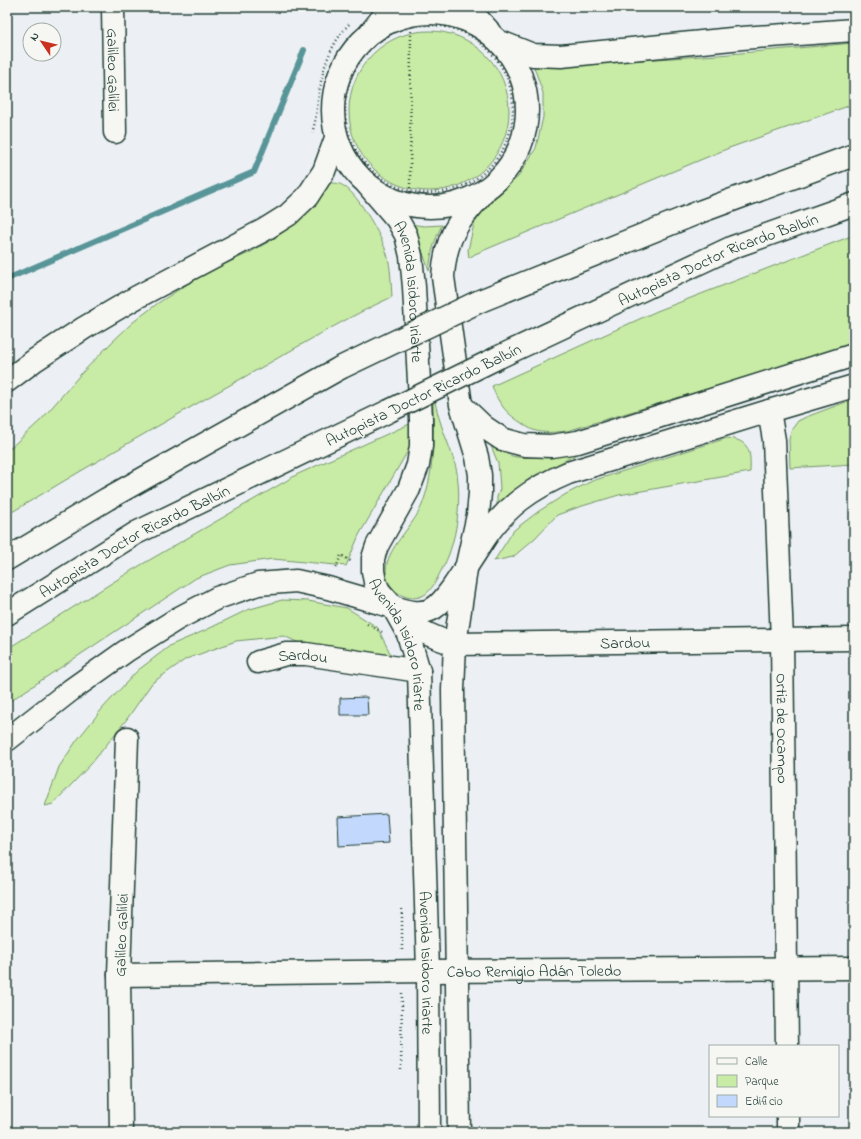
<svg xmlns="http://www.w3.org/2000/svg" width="861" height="1139" font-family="'Indie Flower',sans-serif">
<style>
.green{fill:#c8eba5;stroke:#74946c}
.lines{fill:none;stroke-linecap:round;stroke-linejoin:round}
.stream{stroke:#599598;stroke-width:6}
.building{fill:#c3d8fd;stroke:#1f3d34}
.minor-casing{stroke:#1f3d34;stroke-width:25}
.major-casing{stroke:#1f3d34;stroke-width:25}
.highway-casing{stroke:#1f3d34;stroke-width:25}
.path{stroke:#1f3d34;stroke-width:2.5;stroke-dasharray:1 3;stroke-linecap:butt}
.minor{stroke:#f6f6f2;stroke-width:22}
.major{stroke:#f6f6f2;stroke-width:22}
.highway{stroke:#f6f6f2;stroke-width:22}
.highway-bridge-casing{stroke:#1f3d34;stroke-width:25;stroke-linecap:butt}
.highway-bridge{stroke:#f6f6f2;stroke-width:22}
.labels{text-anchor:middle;stroke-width:3;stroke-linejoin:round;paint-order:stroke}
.street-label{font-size:16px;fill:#1f3d34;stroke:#f6f6f2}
</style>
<rect width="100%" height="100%" fill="#ecf0f4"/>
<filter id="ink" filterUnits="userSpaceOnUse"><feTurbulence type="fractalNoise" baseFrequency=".025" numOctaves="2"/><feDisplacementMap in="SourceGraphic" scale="8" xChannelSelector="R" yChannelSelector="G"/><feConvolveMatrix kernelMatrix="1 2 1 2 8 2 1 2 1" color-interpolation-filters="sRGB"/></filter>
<g filter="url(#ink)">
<path class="green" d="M349 111a80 80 0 1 1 160 0a80 80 0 1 1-160 0Z
M854,43V104L729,148L475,254L469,258L468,250L474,224L485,208L500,192L518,177L536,148L543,117V93L534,67L718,55Z
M330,183C336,183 340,183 345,187C359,196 382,237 387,254C391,267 391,283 392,297C348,317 306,342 264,366C177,414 92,464 7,515V451L41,420L79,376L110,344L132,323L158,303L189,283L218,267L249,253L275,238L296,222L325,186Z
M410,224L424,226L442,225C434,241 431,253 429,271L416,232Z
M854,235V345L567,431C556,432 544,434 533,430C530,429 526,426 523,424C507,414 498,404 492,386L657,311Z
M433,391C435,402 437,413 441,424C446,440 454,456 457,473C461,499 458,529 449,554C446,563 440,572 436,581C433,586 428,594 422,596C406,603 386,589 386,571C386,548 414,526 422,505C436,469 433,430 433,391Z
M854,399V464L790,468L789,439L792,429L798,421L806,417Z
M414,422L409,449L359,535L346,566L273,559L230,565L196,578L7,703V649L134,569L298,474Z
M727,438C750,440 751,452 750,472L619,495L579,507L557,515L534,539L513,557L494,561L514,530L539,511L566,494L592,481Z
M491,446C499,450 508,456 517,457C535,459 561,455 580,453L532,477L523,484L497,507V497L500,489L499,475L498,463Z
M282,600L308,601L347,608L377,627L395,663L312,649L284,636L236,641L186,659L152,683L127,719L92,763L53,804L45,806L59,767L77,740L102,709L137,671L171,645L206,630L247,610Z"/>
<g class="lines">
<path class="stream" d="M7,279L254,172L304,50"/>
</g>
<path class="building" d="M367,697L368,715H340V698Z
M387,814L389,843L339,846L338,817Z"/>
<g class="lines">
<defs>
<g id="minor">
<path id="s1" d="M113,7L115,132"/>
<path d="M467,7L488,30"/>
<path d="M370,33L391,7"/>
<path id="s2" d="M769,411L774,440L782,640L787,1046"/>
<path id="s3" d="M402,621C419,630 436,639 455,644L854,639"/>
<path id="s4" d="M258,662L286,654H306L419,671"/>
<path id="s5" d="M119,975L428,971L854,968"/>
<path d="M788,1116V1132"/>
<path id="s6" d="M121,1132L119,975L127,738"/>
</g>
<g id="major">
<circle cx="430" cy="110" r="97"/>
<path id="s7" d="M367,184L397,219L406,235L411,256L414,287L421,419V446L418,465L409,489L377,546L373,558V571L375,582L379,591L393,607L408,634L419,671L428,971L429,1132"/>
<path d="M462,406L484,427L502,439L524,445L551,446L578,442L854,355"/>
<path d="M393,607C407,611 421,616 434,608C442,603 447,595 453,587C463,572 473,557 483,541C504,508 532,488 568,473L769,411L854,386"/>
<path d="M459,1132L453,690L455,644L466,569L478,515L480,493V475L477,457L461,405L443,277C444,259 448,239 459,223C466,212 476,202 484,192"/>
</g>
<g id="highway">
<path d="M503,43L533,55L561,56L742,38L854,30"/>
<path d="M480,301L702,211L854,155"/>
<path id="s8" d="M499,357L733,247L854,204"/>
<path d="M7,381L35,360L84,328L137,297L264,230L288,215L307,197L324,171L336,138"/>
<path d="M7,559L107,499L340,368"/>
<path id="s9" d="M7,614L136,533L389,411"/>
<path d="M7,740L71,690L126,651L177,619L217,598L258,584L296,581L328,588L393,607"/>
</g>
</defs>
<use href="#minor" class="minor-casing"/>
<use href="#major" class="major-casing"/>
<use href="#highway" class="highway-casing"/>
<path class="path" d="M345 109a84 84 0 1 1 168 0a84 84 0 1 1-168 0Z
M312,133C317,118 317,102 320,87C324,63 333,41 350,23
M410,192L411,27
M336,568L341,555L352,562
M367,624L382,632
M402,950V909
M401,1070L402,993"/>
<use href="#minor" class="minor"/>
<use href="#major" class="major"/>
<use href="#highway" class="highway"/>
<defs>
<path id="highway-bridge" d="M340,368L480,301
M389,411L499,357"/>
</defs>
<use href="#highway-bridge" class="highway-bridge-casing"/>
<use href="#highway-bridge" class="highway-bridge"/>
</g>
</g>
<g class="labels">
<g class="street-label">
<text dy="6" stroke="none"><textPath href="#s1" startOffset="63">Galileo Galilei</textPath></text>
<text dy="6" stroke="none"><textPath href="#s8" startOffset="240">Autopista Doctor Ricardo Balbín</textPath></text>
<text dy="6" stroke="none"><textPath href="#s7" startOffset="121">Avenida Isidoro Iriarte</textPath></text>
<text transform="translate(423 394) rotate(-26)" y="6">Autopista Doctor Ricardo Balbín</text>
<text dy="6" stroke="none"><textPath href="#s9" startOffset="147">Autopista Doctor Ricardo Balbín</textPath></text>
<text dy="6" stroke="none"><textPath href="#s3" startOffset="228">Sardou</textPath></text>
<text dy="6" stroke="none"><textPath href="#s7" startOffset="492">Avenida Isidoro Iriarte</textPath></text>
<text dy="6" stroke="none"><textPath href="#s4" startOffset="46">Sardou</textPath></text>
<text dy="6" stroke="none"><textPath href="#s2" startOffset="318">Ortiz de Ocampo</textPath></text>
<text dy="6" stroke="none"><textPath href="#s6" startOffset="197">Galileo Galilei</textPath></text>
<text dy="6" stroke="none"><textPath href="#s7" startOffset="816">Avenida Isidoro Iriarte</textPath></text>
<text dy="6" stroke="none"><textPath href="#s5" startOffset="415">Cabo Remigio Adán Toledo</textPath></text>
</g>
</g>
<rect width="861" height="1139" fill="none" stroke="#f6f6f2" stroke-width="24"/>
<rect x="12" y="12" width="837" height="1115" fill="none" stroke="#1f3d34" stroke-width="1.5" filter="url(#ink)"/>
<rect x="709" y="1045" width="130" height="72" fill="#f6f6f2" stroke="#a0aca6"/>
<rect x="717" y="1058" width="20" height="6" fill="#f6f6f2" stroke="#a0aca6"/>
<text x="745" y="1065" font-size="12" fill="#1f3d34">Calle</text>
<rect x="717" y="1075" width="20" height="12" fill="#c8eba5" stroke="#a0aca6"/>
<text x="745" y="1085" font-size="12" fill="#1f3d34">Parque</text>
<rect x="717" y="1095" width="20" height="12" fill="#c3d8fd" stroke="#a0aca6"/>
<text x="745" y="1105" font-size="12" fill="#1f3d34">Edificio</text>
<g transform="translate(42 42) rotate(305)"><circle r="19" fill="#f6f6f2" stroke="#a0aca6"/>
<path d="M0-3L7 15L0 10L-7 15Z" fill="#c8321e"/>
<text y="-6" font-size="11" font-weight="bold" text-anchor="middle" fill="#1f3d34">N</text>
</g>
</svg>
